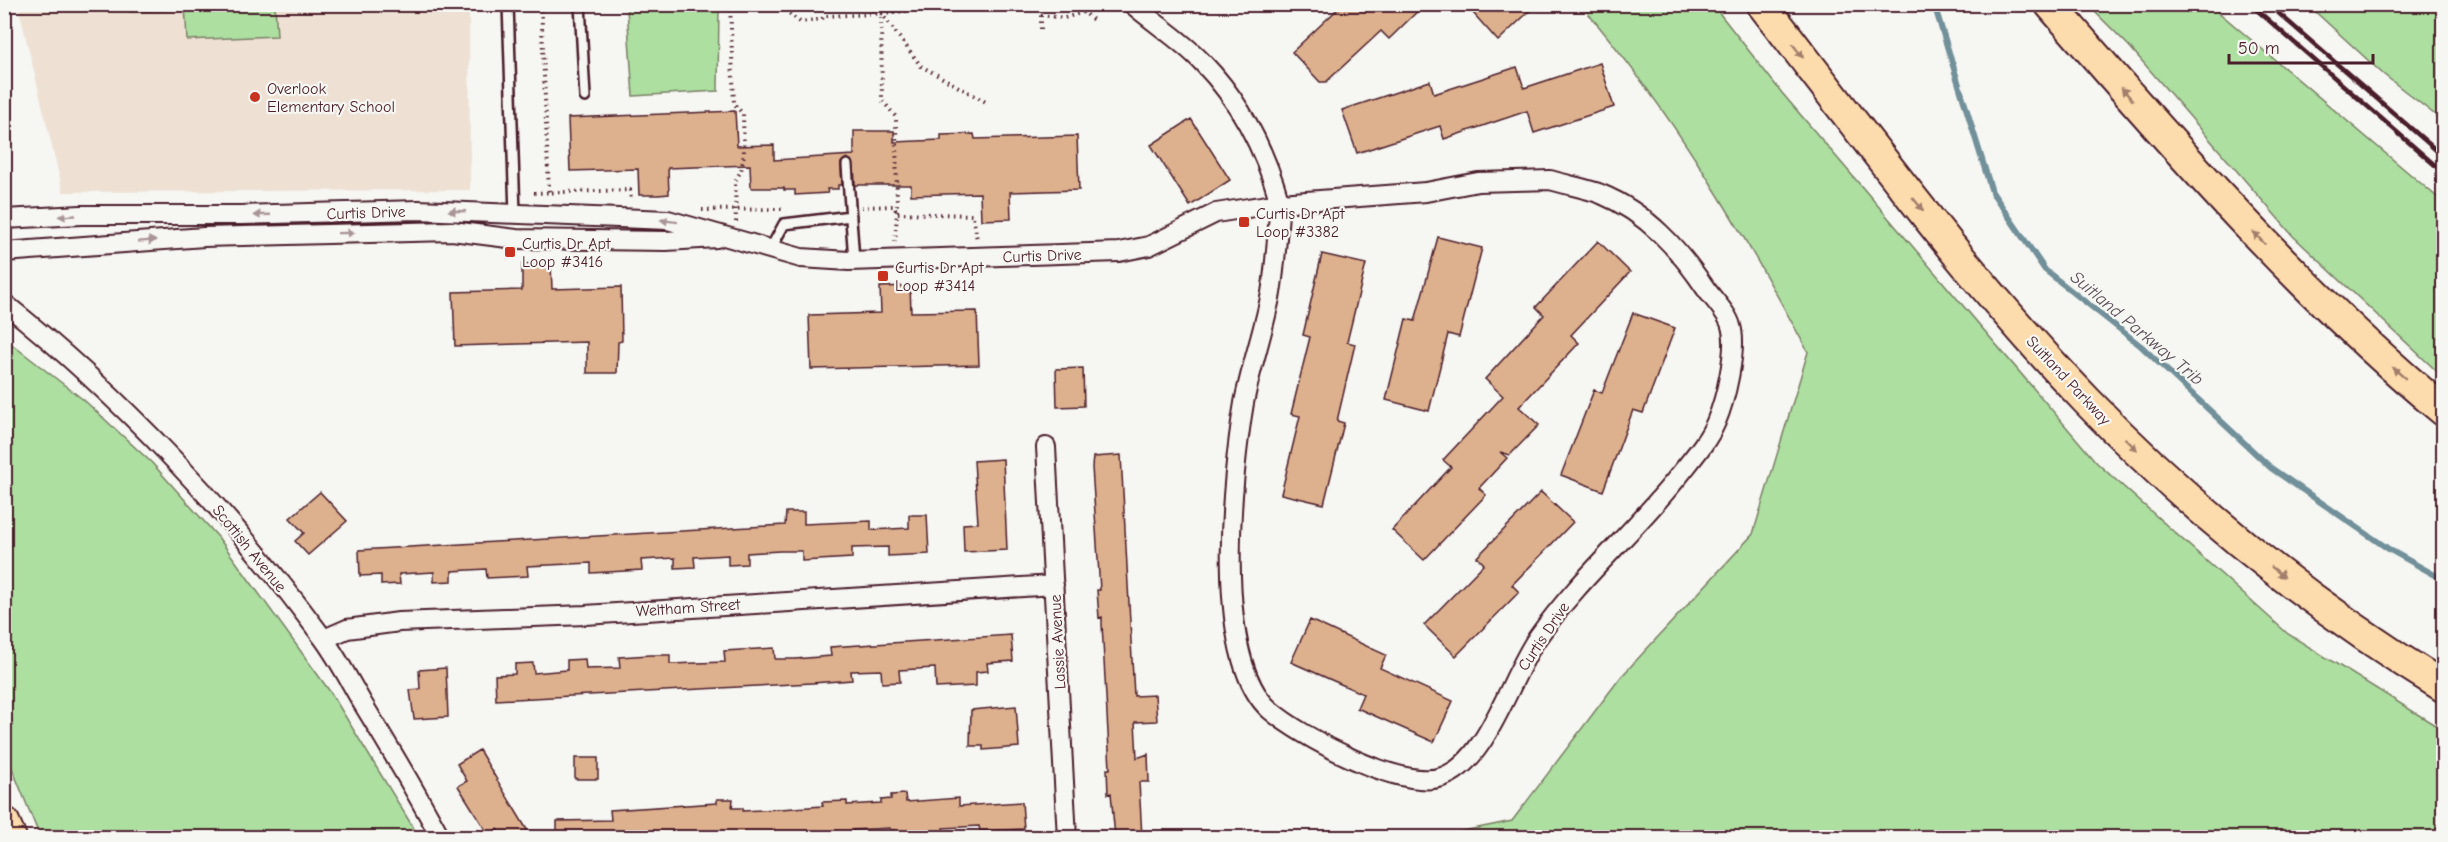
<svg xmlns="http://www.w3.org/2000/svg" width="2448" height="842" font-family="'Comic Neue',sans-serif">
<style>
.built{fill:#eee1d4}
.green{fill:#acdfa0;stroke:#7b7f66;stroke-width:1.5}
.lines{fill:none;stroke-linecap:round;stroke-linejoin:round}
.stream{stroke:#71909a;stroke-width:6}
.building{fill:#ddb08e;stroke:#4a1f2b;stroke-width:1.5}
.service-casing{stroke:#4a1f2b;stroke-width:14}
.minor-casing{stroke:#4a1f2b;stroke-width:22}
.trunk-casing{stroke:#4a1f2b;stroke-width:34}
.path{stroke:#4a1f2b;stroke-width:4;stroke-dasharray:1.5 4.5;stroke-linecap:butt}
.service{stroke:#f6f6f2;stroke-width:9}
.minor{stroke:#f6f6f2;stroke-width:18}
.trunk{stroke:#fcdcac;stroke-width:30}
.rail{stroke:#4a1f2b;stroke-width:4.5}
.oneway{fill:#a37e6c}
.oneway2{fill:#a99598}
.poi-dot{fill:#c8321e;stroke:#f6f6f2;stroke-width:2}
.labels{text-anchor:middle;stroke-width:4.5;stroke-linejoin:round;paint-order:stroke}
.poi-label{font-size:16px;fill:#4a1f2b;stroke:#f6f6f2;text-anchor:start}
.street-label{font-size:16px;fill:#4a1f2b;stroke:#f6f6f2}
.water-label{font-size:18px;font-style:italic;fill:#5a4e59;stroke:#f6f6f2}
</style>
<rect width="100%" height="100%" fill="#f6f6f2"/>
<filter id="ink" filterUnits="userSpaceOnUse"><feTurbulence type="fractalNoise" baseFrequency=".0167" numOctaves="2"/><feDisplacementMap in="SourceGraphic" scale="12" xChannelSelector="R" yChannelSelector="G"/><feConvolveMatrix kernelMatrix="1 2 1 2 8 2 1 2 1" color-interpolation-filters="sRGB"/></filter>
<g filter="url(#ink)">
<path class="built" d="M18,5H469L470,190L63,192Z"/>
<path class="green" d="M130,5H176V10L130,12Z
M185,5H275L277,36L187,40Z
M719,5L718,91L633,96L627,9Z
M1581,5H1713L1782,93L2097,463L2288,634L2443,730V837H1434L1512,821L1620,678L1753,534L1808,352C1743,231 1671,110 1581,5Z
M2088,5H2210L2443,202V377L2293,236L2129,46Z
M2308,5H2443V121L2383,74Z
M5,339L85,401L152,463L218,537L331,693L419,837H40L5,751Z"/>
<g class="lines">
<path class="stream" d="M1934,4L1992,192L2045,270L2141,346L2271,468L2390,550L2444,580"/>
</g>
<path class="building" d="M1343,4H1425L1389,39L1381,31L1326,82H1320L1292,52Z
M1465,4H1537L1498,41Z
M1600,63L1614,107L1534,133L1527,111L1444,139L1440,126L1357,153L1342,110L1430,81L1434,94L1517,67L1524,88Z
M735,111L737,146L774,145V160L854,155V131H894V142L941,140V135L974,134L975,139L1077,136L1079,190L1010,192L1011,219L981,220L980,193L911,195V185H855L854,164L847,158L841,163L842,185H838V189H827L828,193L795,195V190H784V188H751L750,165L668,168L669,194L658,195H639L638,169L570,171L568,118Z
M1191,119L1230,180L1190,206L1151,145Z
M1438,237L1482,248L1459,337L1448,334L1429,411L1386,400L1406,319L1415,321Z
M1598,241L1630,272L1571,335L1579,343L1519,407L1539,425L1510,455L1500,452L1507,458L1479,488L1486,495L1424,560L1392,530L1451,467L1443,460L1503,396L1485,379L1544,315L1536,307Z
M1322,254L1366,264L1347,342L1355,344L1337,421L1344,423L1324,504L1281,494L1300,416L1291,414L1310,337L1303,335Z
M541,263H551L552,289L621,287L622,341L618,342L617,373H587V342L455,346L453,292L522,290V264Z
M910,286L911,312L977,311L979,365L811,369L809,315L881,313L880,287Z
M1633,313L1675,328L1643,413L1633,410L1603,491L1561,475L1594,390L1602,393Z
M1083,368L1084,406L1057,407L1056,369Z
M1121,455L1134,696L1155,695L1157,721L1135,722L1137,758L1148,754L1149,782H1139L1142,837H1115L1111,793L1108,794L1107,769H1110L1102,624V617L1099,618L1097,590H1100L1092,467L1093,457Z
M1003,459L1007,550L964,552L963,524L978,523L974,461Z
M320,492L347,521L308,555L295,541L304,533L290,518Z
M1541,492L1573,522L1512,585L1519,592L1456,656L1424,625L1484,564L1477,557Z
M786,512H804V524L871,521V530L909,528V515H927L929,554L888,556V547L852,548V558L802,561V551H780L747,553V564L728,565V555L694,557L695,567L675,568V558L641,560L642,570L591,573V563L527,566L528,576L487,578L486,569L452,571V581L434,582V572L399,574L400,584L381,585V575L360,576L359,550L785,525Z
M1310,620L1386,655L1380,668L1453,701L1434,742L1357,708L1363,694L1291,662Z
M1011,635L1013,661L987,663L988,671L976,672V686L936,688L935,668L899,670L900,682L882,683L881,670L851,671L852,680L812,683L496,700L495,675L515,674V664L533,663L534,673L567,670V660L585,659L586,669L620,668L619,657L650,655H670V664L725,662L724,651L774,648L775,659H795L831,656L830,647Z
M446,668L448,717L414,719L410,690L420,689L419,670Z
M1016,706L1019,747L983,750V746H970L971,710Z
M479,750L529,833L521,837H502L497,829L488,834L458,786L467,781L457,764Z
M575,758H598V779H575Z
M905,794L906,802L959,798V806L1022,802L1024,829L980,831L979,826L943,828V831L895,834L894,830L890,831V828L853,830V832L844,833V836L837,837H783V834L737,837H557V821L611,820L610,810L717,803V799H733L732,808H743V811L780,809L823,806L822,802L847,801V805L881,803V800L891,799V795Z"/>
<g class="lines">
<defs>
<path id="service" d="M508,4L515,214
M580,4L585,97
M847,165L854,260
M770,250L784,224L851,216"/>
<path id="minor" d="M1550,180C1567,185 1585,188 1601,194C1647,213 1679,249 1706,289C1714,300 1728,314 1731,326C1738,349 1725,401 1716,422C1707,443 1691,460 1677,478C1633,533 1579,579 1538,637C1510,676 1488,762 1442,777C1402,791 1301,737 1270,710C1212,659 1232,474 1244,403C1251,366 1264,330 1271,293C1276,263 1277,233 1280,203L1426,192L1478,182Z
M4,219L81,215H241L418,210L668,220L801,258L849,261L1119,252L1149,246L1216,213L1280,203C1265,151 1241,102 1203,63C1183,41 1155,24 1132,4
M4,252L204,237L452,231L516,239L666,241L717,238
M4,303C122,397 233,516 323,638C338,658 350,682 363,704C390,748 416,792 441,838
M1046,447L1067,838
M324,639L347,629L399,622L585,615L1054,585"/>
<path id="trunk" d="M1762,4C1867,139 1968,278 2087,401C2193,511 2314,607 2444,687
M2050,4C2174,147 2298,290 2444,411
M4,822L11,838"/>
</defs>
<use href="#service" class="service-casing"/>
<use href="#minor" class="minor-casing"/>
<use href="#trunk" class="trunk-casing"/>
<path class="path" d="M541,4L549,193
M730,4L734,104L743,114L744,154L741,171L735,181L736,223
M784,4V9L800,22L822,19L824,16L874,14
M871,4L874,14L962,5L1010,4
M881,13L921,66L986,102
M1041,15L1064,18L1084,12L1093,20
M1041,29V4
M534,193L630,190L631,201
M861,207L894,206L897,213L896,117L882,100L881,13
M702,210L782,209
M895,242L897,213L973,215L977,240"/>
<use href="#service" class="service"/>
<use href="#minor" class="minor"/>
<use href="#trunk" class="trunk"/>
<path class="rail" d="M2250,4L2444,173
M2268,4L2444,157"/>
</g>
<defs><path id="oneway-solid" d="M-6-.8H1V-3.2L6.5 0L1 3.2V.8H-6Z" transform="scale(1.5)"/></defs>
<g class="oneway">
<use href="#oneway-solid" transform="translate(1798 51) rotate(52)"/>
<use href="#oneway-solid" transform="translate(2127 94) rotate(-131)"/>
<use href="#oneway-solid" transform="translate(1918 204) rotate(51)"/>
<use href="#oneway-solid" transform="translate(2259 238) rotate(-134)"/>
<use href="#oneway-solid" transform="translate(2399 373) rotate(-139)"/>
<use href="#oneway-solid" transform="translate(2131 444) rotate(44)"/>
<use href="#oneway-solid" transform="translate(2278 572) rotate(38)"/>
</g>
<g class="oneway2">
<use href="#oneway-solid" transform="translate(457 211) rotate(-178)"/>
<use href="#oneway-solid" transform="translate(262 215) rotate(178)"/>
<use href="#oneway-solid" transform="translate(67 216) rotate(177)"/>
<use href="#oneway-solid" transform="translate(669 221) rotate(-173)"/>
<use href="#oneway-solid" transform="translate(346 233) rotate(-1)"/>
<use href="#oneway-solid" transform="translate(147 241) rotate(-4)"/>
</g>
</g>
<g class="poi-dot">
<circle cx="255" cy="97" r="6"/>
<rect x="1238" y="216" width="12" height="12" rx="3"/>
<rect x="504" y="246" width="12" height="12" rx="3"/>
<rect x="877" y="270" width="12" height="12" rx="3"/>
</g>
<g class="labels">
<g class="poi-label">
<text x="267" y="94">Overlook<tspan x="267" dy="18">Elementary School</tspan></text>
<text x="1256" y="219">Curtis Dr Apt<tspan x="1256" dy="18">Loop #3382</tspan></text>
<text x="522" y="249">Curtis Dr Apt<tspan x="522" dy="18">Loop #3416</tspan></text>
<text x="895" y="273">Curtis Dr Apt<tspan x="895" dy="18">Loop #3414</tspan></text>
</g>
<g class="street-label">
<text transform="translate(366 212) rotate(-2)" y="6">Curtis Drive</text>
<text transform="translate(1042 255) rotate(-2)" y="6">Curtis Drive</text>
<text transform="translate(2069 380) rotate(47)" y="6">Suitland Parkway</text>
<text transform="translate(250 548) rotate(51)" y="6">Scottish Avenue</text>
<text transform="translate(688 607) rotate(-4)" y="6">Weltham Street</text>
<text transform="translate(1543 636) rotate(-56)" y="6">Curtis Drive</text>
<text transform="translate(1057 642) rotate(-93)" y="6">Lassie Avenue</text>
</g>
<g class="water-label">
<text transform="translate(2137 328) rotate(40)" y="6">Suitland Parkway Trib</text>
</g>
</g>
<rect width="2448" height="842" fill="none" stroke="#f6f6f2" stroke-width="24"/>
<rect x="12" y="12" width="2424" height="818" fill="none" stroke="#4a1f2b" stroke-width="2" filter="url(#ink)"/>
<path d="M2229 54v9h144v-9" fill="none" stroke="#4a1f2b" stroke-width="3"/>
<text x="2238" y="54" font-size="18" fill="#4a1f2b" stroke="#f6f6f2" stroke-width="4.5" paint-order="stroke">50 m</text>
</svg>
